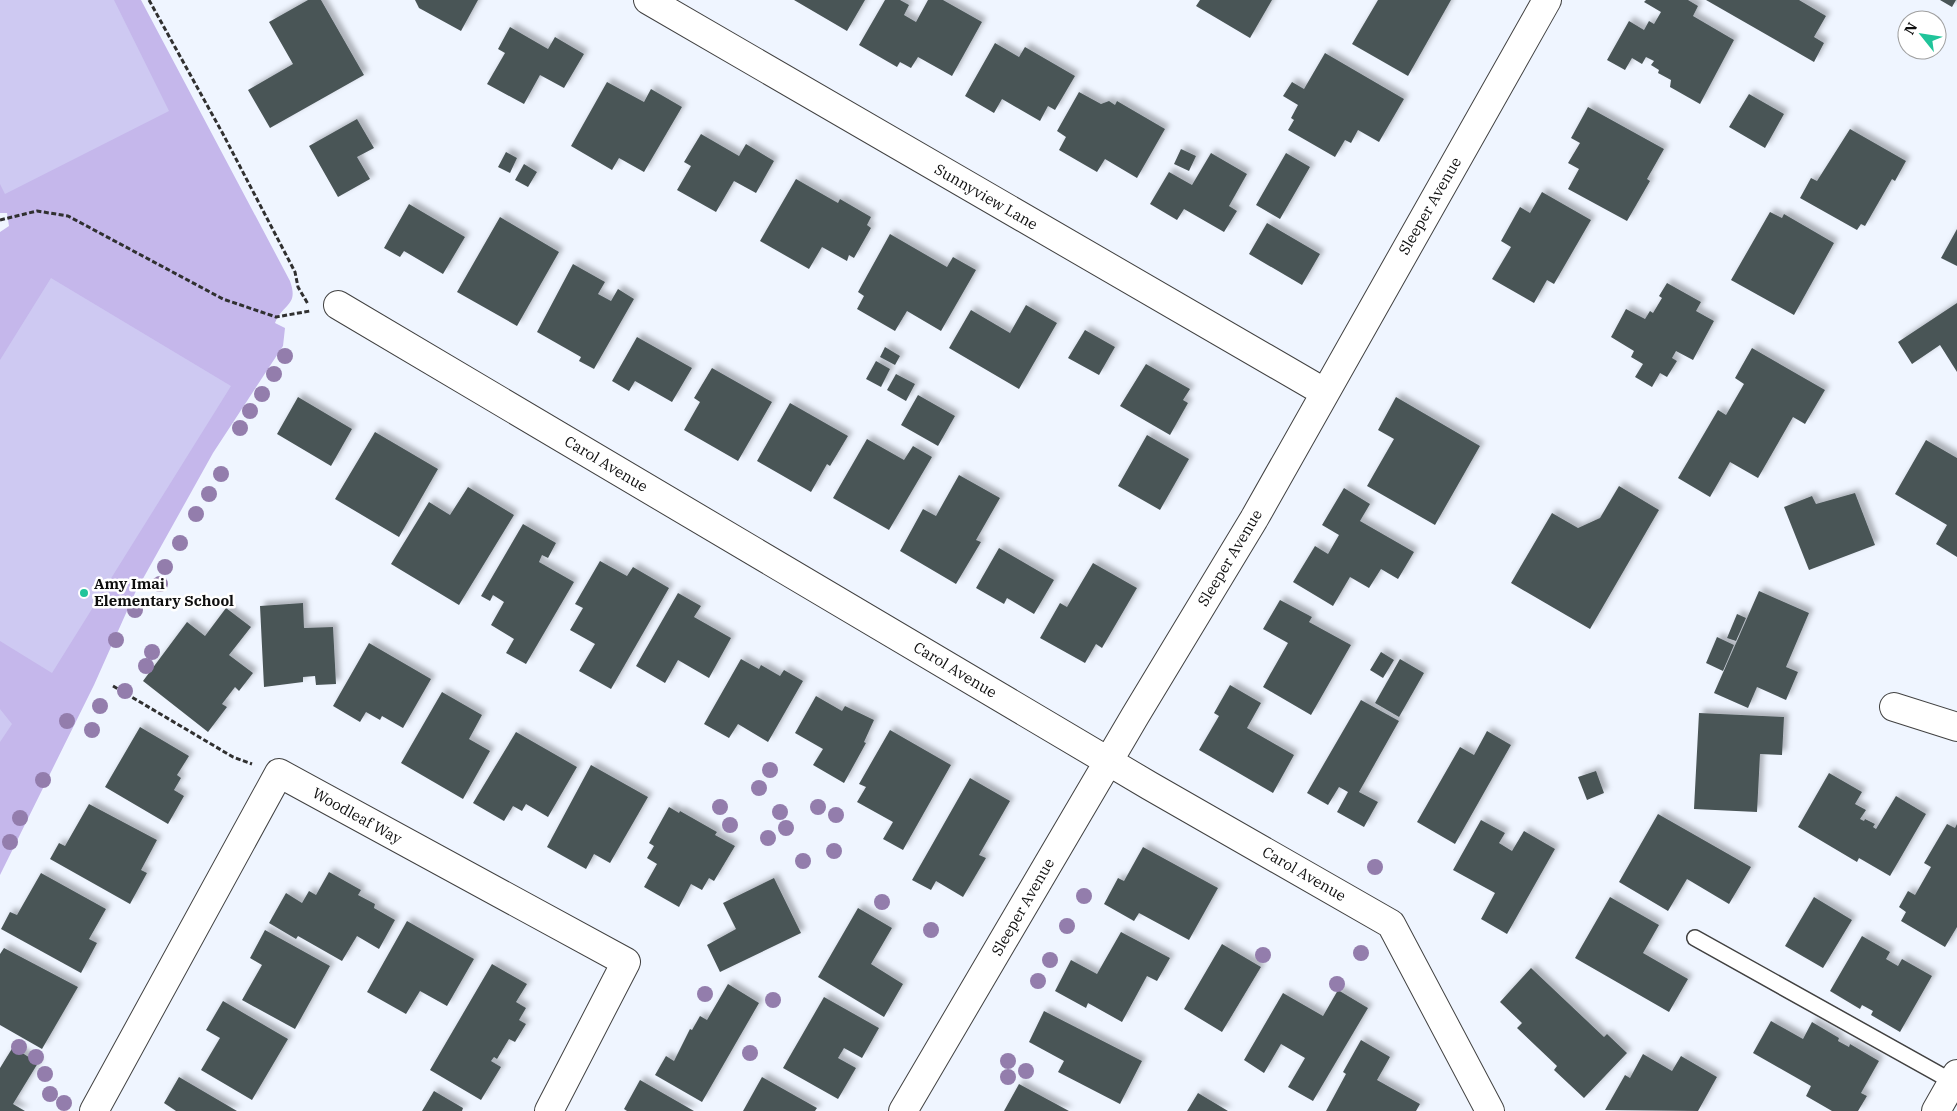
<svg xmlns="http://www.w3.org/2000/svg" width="1957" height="1111" font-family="'IBM Plex Serif',serif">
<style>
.green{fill:#c5b7eb}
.pitch{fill:#cec9f2}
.building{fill:#4a5557;filter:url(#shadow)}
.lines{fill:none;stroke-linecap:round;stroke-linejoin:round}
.service-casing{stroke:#414141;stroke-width:18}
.minor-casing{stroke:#414141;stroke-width:30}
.path{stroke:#303030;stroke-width:3;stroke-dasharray:5 2.5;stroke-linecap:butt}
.service{stroke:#fff;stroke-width:15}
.minor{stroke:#fff;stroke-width:28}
.tree{fill:#937dac}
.poi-dot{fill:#20c49a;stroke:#fff;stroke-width:2}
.labels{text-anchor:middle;stroke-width:5;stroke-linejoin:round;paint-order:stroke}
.street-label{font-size:15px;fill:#0e0e0e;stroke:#fff}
.poi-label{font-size:15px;font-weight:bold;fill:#0e0e0e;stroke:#fff;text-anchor:start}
</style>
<defs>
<filter id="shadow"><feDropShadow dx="4.5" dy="-4.5" stdDeviation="2.5" flood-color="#0004"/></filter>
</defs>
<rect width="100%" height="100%" fill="#eff5ff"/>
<path class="green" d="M0,0H141L290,281C299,306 283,303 275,323L285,328L283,346L213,453L135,593L94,685L0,875V232L9,226L7,213H0Z"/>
<path class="pitch" d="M0,0H114L169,111L5,194L0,184Z
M51,278L231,386L52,673L0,641V360Z
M0,709L12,724L0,742Z"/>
<path class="building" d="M308,0H321L364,75L270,128L248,90L293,64L269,22Z
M415,0H478L461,31L419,8Z
M794,0H865L847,31Z
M885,0H900L909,5L904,15L916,22L928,0H943L982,22L952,76L918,57L911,68L900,62L897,67L859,45Z
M1200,0H1272L1250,38L1196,6Z
M1378,0H1451L1408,76L1352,44Z
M1646,0H1688L1698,6L1693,16L1734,40L1700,104L1670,87L1671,80L1658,73L1659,70L1651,65L1654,61L1646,57L1642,64L1632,58L1625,70L1607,60L1629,21L1644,30L1649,21L1654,24L1661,12L1644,2Z
M1706,0H1799L1826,16L1814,37L1824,43L1814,62Z
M1940,0H1956L1952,7Z
M510,27L548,49L555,37L584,54L564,88L540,75L524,104L487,84L505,53L498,49Z
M995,43L1019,57L1025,47L1075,76L1055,110L1048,106L1040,121L1002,99L994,113L965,96Z
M1325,53L1404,99L1379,142L1358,130L1351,143L1345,140L1335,157L1288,130L1294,120L1291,118L1298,105L1283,96L1292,82L1304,89Z
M607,82L644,102L651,89L682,107L644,172L619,158L612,170L571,146Z
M1079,92L1101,104L1109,101L1115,105L1117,101L1165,129L1137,178L1105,159L1097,172L1059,150L1066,137L1057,131Z
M1749,94L1784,114L1765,148L1729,127Z
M1588,107L1664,149L1647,179L1650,181L1627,221L1568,189L1579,169L1568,163L1580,143L1571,138Z
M357,119L374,148L357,157L370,179L338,197L309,146Z
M1850,129L1906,161L1895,181L1892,179L1865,226L1861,224L1857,230L1800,198L1811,178L1817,181Z
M701,134L739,156L746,144L774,161L756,193L734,181L716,212L677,190L691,166L684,162Z
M1181,149L1196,156L1189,171L1174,164Z
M506,152L517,158L510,173L498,167Z
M1211,153L1247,174L1229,206L1237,211L1224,232L1184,209L1177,220L1150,204L1169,172L1192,185Z
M1286,153L1310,167L1280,219L1256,205Z
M524,164L537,172L528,187L515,180Z
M796,179L838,203L840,199L871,217L867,225L871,228L854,258L849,255L847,261L822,247L809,269L760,241Z
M1542,192L1591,220L1554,284L1547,280L1534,303L1492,279L1511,247L1501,241L1520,207L1530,213Z
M409,204L465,237L443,274L404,251L400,257L384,248Z
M1770,212L1782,218L1784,214L1834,243L1794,315L1731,280Z
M500,217L559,252L517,326L457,292Z
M1267,223L1320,254L1302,285L1249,254Z
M1957,229V266L1941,258Z
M890,234L947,267L953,257L976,270L941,331L907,311L895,331L857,309L864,296L858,292Z
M573,264L605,282L598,294L611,301L618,289L634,299L594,369L579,361L581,357L537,332Z
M1667,283L1701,302L1696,311L1714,321L1693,360L1676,351L1672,358L1677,361L1667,377L1660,373L1652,387L1635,377L1643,364L1631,357L1634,351L1611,337L1626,309L1645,319L1650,311L1653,313L1662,298L1659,296Z
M1957,303V372L1940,345L1912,364L1898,342Z
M1026,305L1057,323L1019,389L949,348L971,310L1010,333Z
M1085,330L1115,347L1099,375L1068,358Z
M637,337L692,368L672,402L635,381L629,391L612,381Z
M885,347L900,356L895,365L880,357Z
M1752,348L1825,390L1805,424L1793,417L1758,478L1730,462L1710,497L1678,478L1718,410L1726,415L1744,384L1735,378Z
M876,361L890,369L881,387L866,379Z
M1146,364L1190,389L1183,400L1188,403L1170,435L1120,406Z
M712,368L772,402L738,461L684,430L700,402L694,398Z
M896,374L915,384L906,401L887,390Z
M918,395L955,416L938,446L901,425Z
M298,397L352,429L331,466L277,434Z
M1396,397L1480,446L1435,525L1367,486L1394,439L1378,430Z
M790,403L848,436L830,466L827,464L811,492L757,461Z
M375,432L438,469L399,537L335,499Z
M1147,435L1189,459L1160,510L1118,486Z
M867,439L904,460L913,446L932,457L889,530L833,498Z
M1926,440L1957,458V557L1936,544L1947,525L1895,494Z
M959,475L1000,498L976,540L981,542L956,584L900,551L923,509L936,516Z
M1619,486L1659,510L1590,629L1511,583L1552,513L1578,528L1600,518Z
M468,487L514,515L459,605L391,564L429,502L450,515Z
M1344,488L1370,504L1360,521L1414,552L1398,579L1381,569L1369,588L1350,577L1333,606L1293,582L1315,546L1328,554L1339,535L1322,525Z
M1855,493L1875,545L1809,570L1784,507L1812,496L1816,504Z
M523,524L556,543L548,558L542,555L539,562L574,582L526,664L506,653L514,639L491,625L504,602L493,595L490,601L481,596Z
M999,548L1054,580L1034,614L1007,598L1004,604L976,588Z
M600,561L627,576L633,567L669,588L611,689L579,671L595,644L570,630L583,608L575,604Z
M1093,563L1137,588L1102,648L1096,644L1085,663L1040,638L1060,603L1067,607Z
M1759,591L1809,613L1786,667L1798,672L1786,700L1757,687L1748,708L1714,693Z
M678,593L701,606L694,617L731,638L709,678L678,660L665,683L636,666Z
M1280,600L1312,617L1309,622L1351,645L1311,715L1263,687L1288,643L1263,629Z
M303,603L304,628L333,627L336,684L316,685L315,676L303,677V682L264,687L260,606Z
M226,608L251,627L229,655L253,673L239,691L235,687L222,704L227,707L208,732L143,681L187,622L205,636Z
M1737,614L1746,618L1736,641L1727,638Z
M1717,637L1734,645L1723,671L1706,663Z
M369,643L431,679L403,728L382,716L380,720L366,712L360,722L333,706Z
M1381,652L1394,660L1383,678L1370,670Z
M741,659L759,669L761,665L780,676L784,670L803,681L768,742L738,724L729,738L704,724Z
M1400,659L1424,673L1399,717L1375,703Z
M1230,685L1261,703L1247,728L1294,755L1273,793L1199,750L1219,716L1214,713Z
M442,692L482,715L469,739L490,751L463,799L401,763Z
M816,696L842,711L845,706L874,720L864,742L866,743L844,783L813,765L823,749L795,733Z
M1361,700L1399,721L1359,792L1378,802L1364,827L1337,812L1348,792L1339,787L1328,805L1307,793Z
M1699,713L1784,717L1782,755L1760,754L1757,812L1694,809Z
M140,727L189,756L177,775L181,778L174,790L184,796L168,824L105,787Z
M890,730L951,765L903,850L883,839L893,822L857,802L866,787L859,784Z
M1487,731L1511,745L1455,844L1417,822L1460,747L1474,755Z
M516,732L577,767L548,817L526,804L522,811L513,806L504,821L473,803Z
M591,765L648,797L610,863L594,854L586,869L547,847Z
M1596,771L1604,793L1587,800L1578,777Z
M1829,773L1862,792L1855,804L1866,810L1860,819L1864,821L1865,819L1875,824L1873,827L1876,829L1896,796L1926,814L1890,876L1859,858L1857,862L1798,827Z
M970,778L1010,801L979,855L986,858L963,897L936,881L931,890L912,880Z
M89,804L157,840L141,870L147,873L130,904L50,859L59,843L65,846Z
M669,807L679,813L680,811L717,832L715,835L735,846L714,881L709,878L702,890L691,884L679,907L644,887L657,864L647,858L654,846L649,843Z
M1658,814L1751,867L1729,904L1687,879L1668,911L1619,882Z
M1481,820L1505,833L1499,843L1512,851L1524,831L1555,849L1507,934L1481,919L1495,893L1453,870Z
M1947,824L1955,828L1957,824V927L1945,947L1901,921L1906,912L1899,907L1908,891L1915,895L1931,867L1924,863Z
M1143,847L1218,888L1189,940L1139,913L1134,921L1104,904L1118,878L1124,881Z
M329,872L361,890L358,895L375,904L374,908L395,920L379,949L357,936L342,961L298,936L296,939L269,923L286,893L302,903L309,891L316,895Z
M41,873L106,909L89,939L97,943L81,973L1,929L10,912L17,915Z
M774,878L801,933L720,972L707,945L736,929L723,903Z
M1610,897L1659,925L1643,953L1688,979L1669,1012L1575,958Z
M1814,897L1852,920L1823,968L1785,946Z
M858,908L892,928L871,964L903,984L884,1017L818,977Z
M407,921L474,959L447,1006L420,991L406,1014L367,992Z
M265,930L330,966L295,1029L242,1000L262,965L250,958Z
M1121,932L1170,958L1157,981L1147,976L1122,1022L1088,1003L1086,1008L1055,991L1071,960L1097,974Z
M1862,936L1890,952L1886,959L1898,966L1902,959L1932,976L1900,1032L1871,1015L1873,1011L1862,1005L1860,1009L1830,991Z
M1222,944L1261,967L1222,1032L1184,1009Z
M4,948L78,987L42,1049L0,1025V954Z
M492,964L527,984L516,1002L526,1008L519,1020L526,1024L515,1042L509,1039L497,1059L494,1057L491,1061L501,1067L481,1100L430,1070Z
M1531,968L1604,1037L1607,1034L1627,1053L1584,1098L1554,1070L1557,1066L1517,1028L1522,1023L1500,1002Z
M728,984L759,1003L702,1102L655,1075L666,1056L674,1061L690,1029L692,1030L700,1016L707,1020Z
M1338,990L1368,1008L1313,1101L1288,1087L1305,1058L1281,1044L1264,1073L1244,1060L1283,993L1323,1016Z
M824,997L879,1028L862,1058L844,1048L838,1058L856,1068L838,1099L783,1068Z
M223,1001L288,1039L252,1100L201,1070L220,1038L206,1030Z
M1044,1011L1142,1061L1120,1104L1058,1072L1064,1061L1029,1042Z
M1771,1021L1803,1039L1812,1022L1839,1038L1838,1041L1849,1047L1850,1044L1879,1061L1861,1093L1867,1096L1858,1111H1832L1806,1096L1811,1086L1753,1053Z
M1361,1040L1390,1057L1377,1080L1420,1104L1416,1111H1326L1346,1074L1343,1072Z
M13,1047L38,1063L13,1104L25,1111H0V1068Z
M1643,1054L1672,1071L1681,1056L1717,1077L1698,1111L1605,1110L1625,1075L1630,1078Z
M179,1077L237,1111H176L164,1103Z
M762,1077L817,1108L815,1111H743Z
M640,1080L694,1111H627L624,1109Z
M1019,1084L1069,1111H1004Z
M434,1091L463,1108L462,1111H422Z
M1198,1093L1228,1111H1187Z"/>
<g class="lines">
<defs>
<path id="service" d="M1695,938L1953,1082"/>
<path id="minor" d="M648,0L1324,392
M338,305L1150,786L1391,924L1490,1111
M1894,707L1957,727
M94,1111L279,773L626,962L549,1111
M903,1111L1135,716L1254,519L1547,0
M1936,1111L1957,1074"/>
</defs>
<use href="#service" class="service-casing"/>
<use href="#minor" class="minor-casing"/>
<path class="path" d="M149,0L223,134L295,272L298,287L308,304
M0,220L37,211L68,216L223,299L276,317L310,311
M113,686L233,757L252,764"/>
<use href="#service" class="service"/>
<use href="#minor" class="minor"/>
</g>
<g class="tree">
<circle cx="285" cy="356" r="8"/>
<circle cx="274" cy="374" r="8"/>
<circle cx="262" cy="394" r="8"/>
<circle cx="250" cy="411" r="8"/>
<circle cx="240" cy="428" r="8"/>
<circle cx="221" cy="474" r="8"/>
<circle cx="209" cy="494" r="8"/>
<circle cx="196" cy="514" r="8"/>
<circle cx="180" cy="543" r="8"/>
<circle cx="165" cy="567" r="8"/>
<circle cx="160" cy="584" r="8"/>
<circle cx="135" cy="610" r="8"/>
<circle cx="116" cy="640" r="8"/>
<circle cx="152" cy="652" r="8"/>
<circle cx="146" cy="666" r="8"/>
<circle cx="125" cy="691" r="8"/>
<circle cx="100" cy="706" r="8"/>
<circle cx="67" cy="721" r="8"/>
<circle cx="92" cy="730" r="8"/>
<circle cx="770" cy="770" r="8"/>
<circle cx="43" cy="780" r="8"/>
<circle cx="759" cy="788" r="8"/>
<circle cx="720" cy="807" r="8"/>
<circle cx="818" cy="807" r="8"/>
<circle cx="780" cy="812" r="8"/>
<circle cx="836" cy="815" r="8"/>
<circle cx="20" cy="818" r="8"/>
<circle cx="730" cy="825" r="8"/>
<circle cx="786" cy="828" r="8"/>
<circle cx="768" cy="838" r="8"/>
<circle cx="10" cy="842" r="8"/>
<circle cx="834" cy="851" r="8"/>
<circle cx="803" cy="861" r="8"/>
<circle cx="1375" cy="867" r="8"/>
<circle cx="1084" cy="896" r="8"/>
<circle cx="882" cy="902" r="8"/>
<circle cx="1067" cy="926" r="8"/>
<circle cx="931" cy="930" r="8"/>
<circle cx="1361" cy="953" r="8"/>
<circle cx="1263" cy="955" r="8"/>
<circle cx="1050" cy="960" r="8"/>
<circle cx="1038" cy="981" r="8"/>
<circle cx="1337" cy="984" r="8"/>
<circle cx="705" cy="994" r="8"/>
<circle cx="773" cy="1000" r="8"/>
<circle cx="19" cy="1047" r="8"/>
<circle cx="750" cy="1053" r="8"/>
<circle cx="36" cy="1057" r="8"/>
<circle cx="1008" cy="1061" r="8"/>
<circle cx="1026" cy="1071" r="8"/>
<circle cx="45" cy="1074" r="8"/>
<circle cx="1008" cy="1077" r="8"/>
<circle cx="50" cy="1094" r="8"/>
<circle cx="64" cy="1103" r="8"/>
</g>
<circle class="poi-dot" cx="84" cy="593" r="5"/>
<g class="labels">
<g class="street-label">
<text transform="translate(986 197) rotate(30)" y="5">Sunnyview Lane</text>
<text transform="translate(1430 206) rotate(-60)" y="5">Sleeper Avenue</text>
<text transform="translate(606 464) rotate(31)" y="5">Carol Avenue</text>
<text transform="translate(1230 558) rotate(-59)" y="5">Sleeper Avenue</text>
<text transform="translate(955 670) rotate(31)" y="5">Carol Avenue</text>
<text transform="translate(357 816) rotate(29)" y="5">Woodleaf Way</text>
<text transform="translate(1304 874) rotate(30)" y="5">Carol Avenue</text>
<text transform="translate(1023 907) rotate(-60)" y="5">Sleeper Avenue</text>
</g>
<g class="poi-label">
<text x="94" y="589">Amy Imai<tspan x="94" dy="17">Elementary School</tspan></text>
</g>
</g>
<g transform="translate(1922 35) rotate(300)"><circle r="24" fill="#ffffff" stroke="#9f9f9f"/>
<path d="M0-4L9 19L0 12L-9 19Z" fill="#20c49a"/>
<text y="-8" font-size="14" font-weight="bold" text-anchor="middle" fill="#0e0e0e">N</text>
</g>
</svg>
